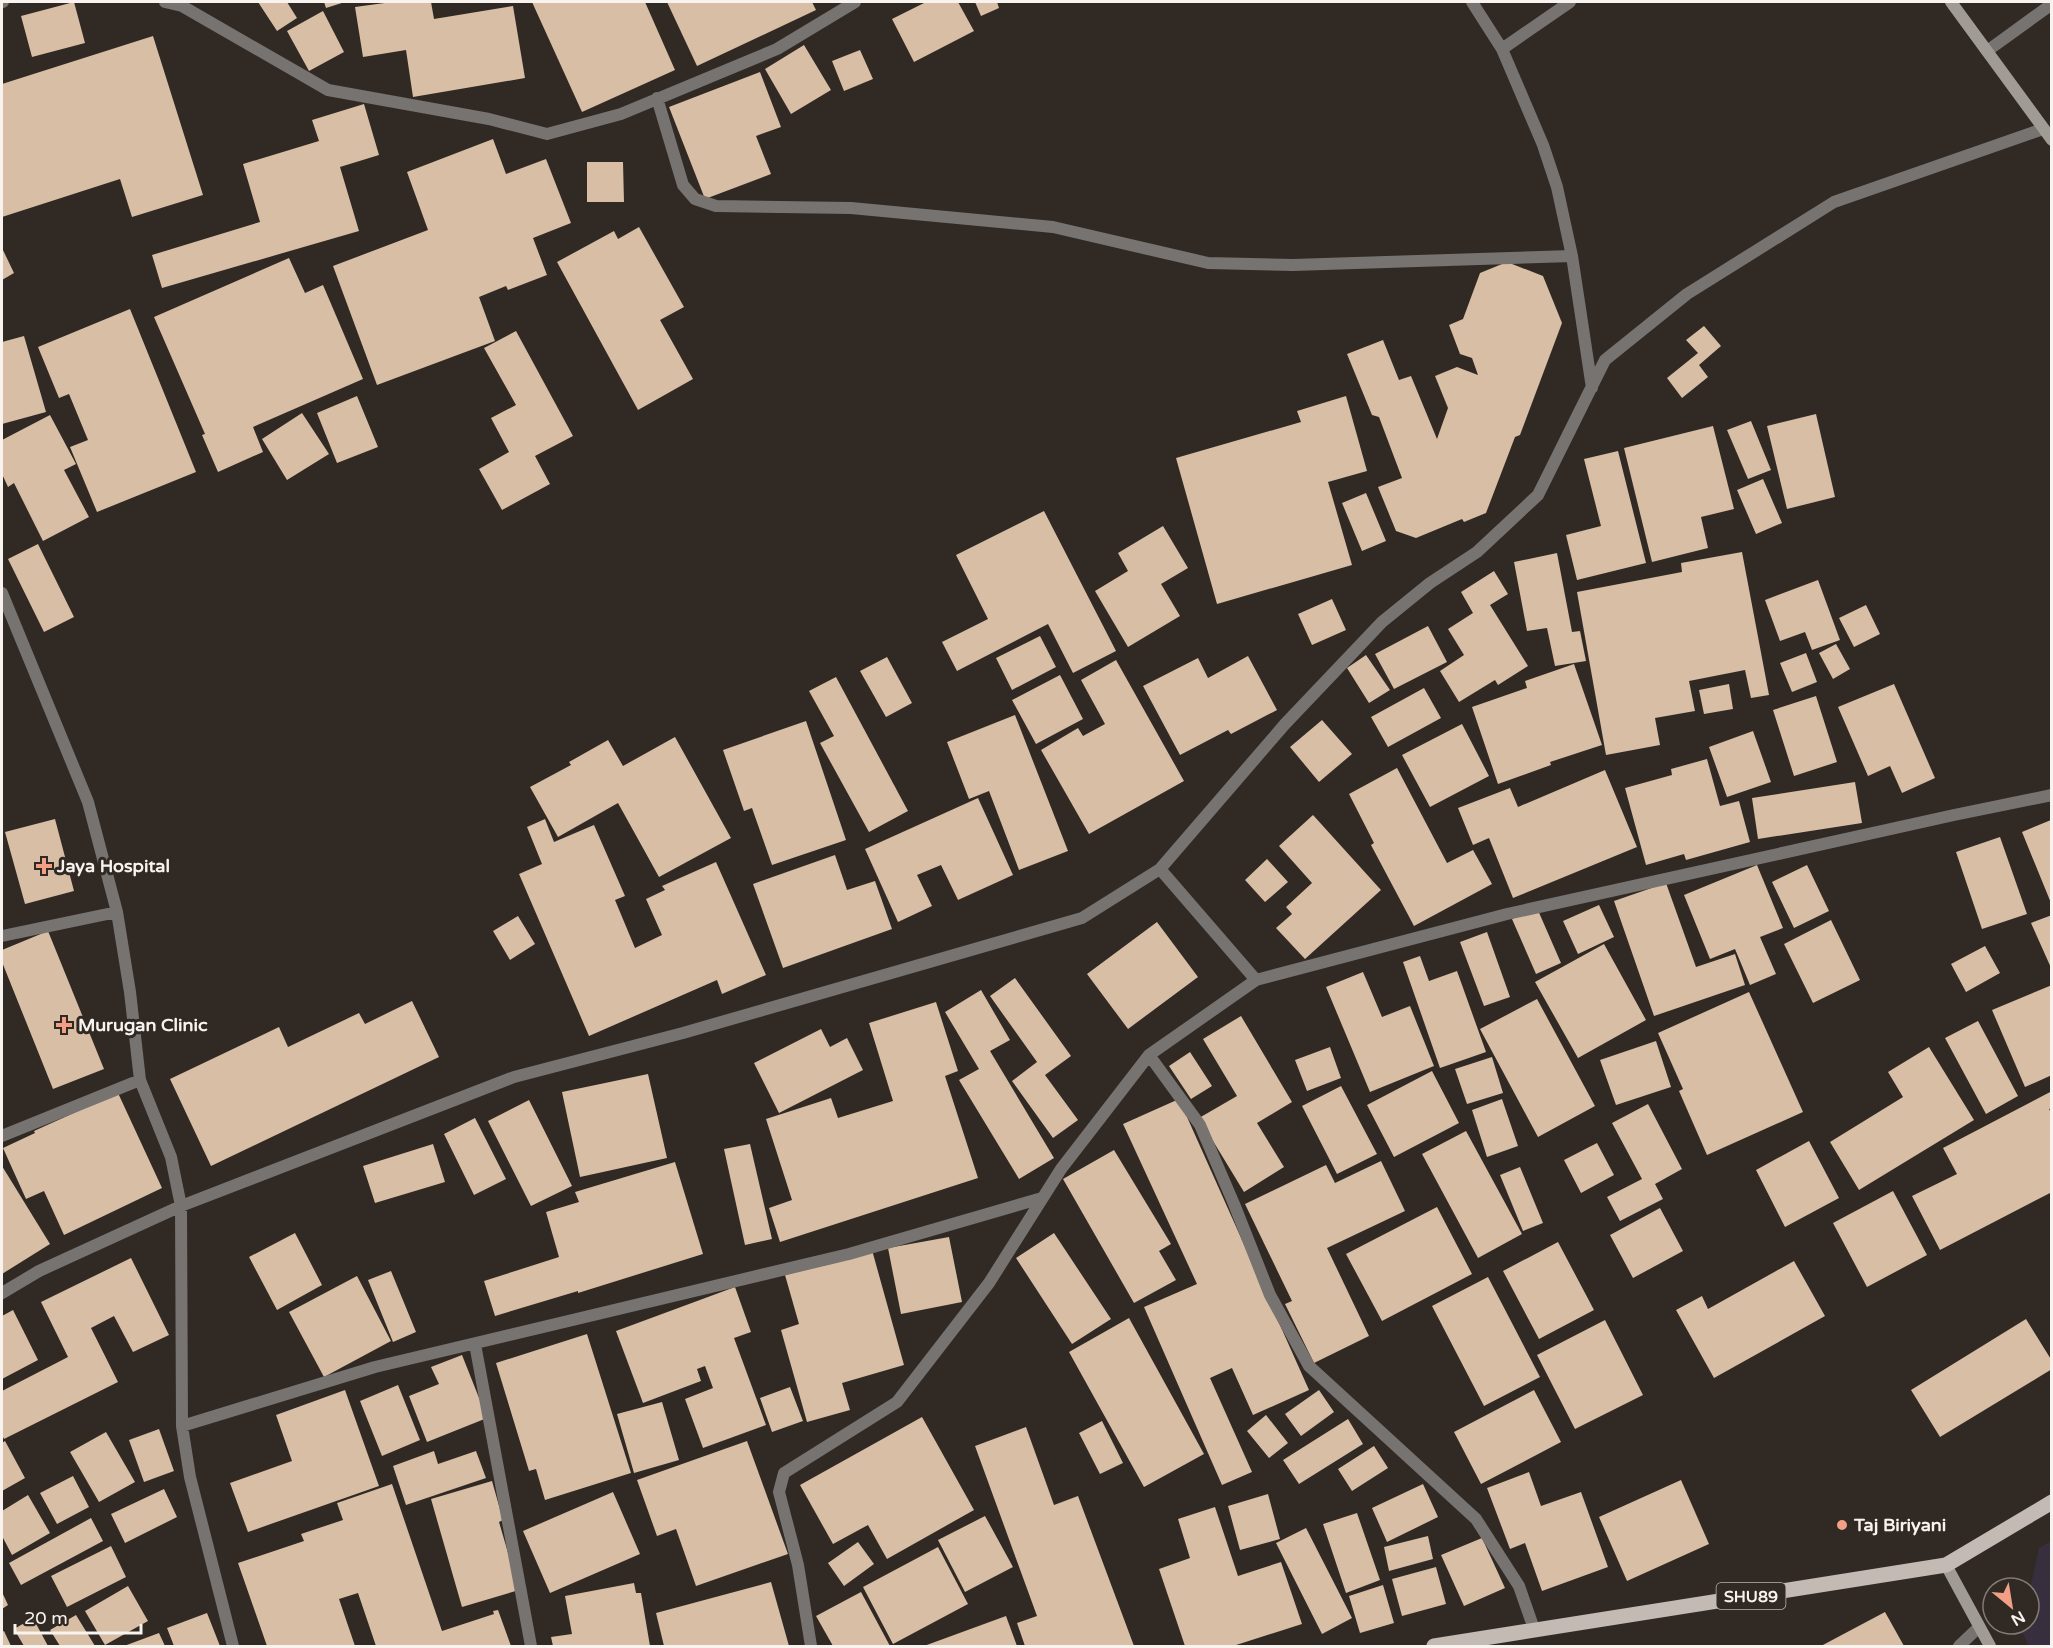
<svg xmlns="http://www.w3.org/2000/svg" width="2053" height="1648" font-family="'Varela Round',sans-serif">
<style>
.commercial{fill:#372e3e}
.building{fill:#d7bea4}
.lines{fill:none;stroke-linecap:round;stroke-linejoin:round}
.street{stroke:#777370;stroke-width:12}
.secondary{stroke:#a19b96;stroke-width:12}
.primary{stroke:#c3bab4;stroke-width:15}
.poi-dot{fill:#f39f85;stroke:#312924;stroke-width:2}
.labels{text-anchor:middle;stroke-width:6;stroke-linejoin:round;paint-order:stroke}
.shield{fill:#312924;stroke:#bcb6b2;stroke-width:1.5}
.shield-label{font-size:16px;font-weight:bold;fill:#f8f3ef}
.poi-label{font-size:18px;font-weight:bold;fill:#f8f3ef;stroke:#312924;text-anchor:start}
</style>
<rect width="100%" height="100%" fill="#312924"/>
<path class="commercial" d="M2051,1541V1646H2029L2021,1630L2022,1624H2029V1593L2039,1548Z"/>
<path class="building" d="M74,2L85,43L32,57L21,16Z
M258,2H287L297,18L277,31Z
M324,2H345L326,8Z
M392,2H431L434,19L513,6L525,78L413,97L406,50L363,57L355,7Z
M532,2H645L675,70L582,112Z
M667,2H812L816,10L697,66Z
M926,2H958L974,31L914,62L892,19Z
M975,2H997L999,8L981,16Z
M323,11L344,52L309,71L287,31Z
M153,36L203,195L132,217L120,179L2,217V84Z
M804,45L831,90L791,114L765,69Z
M860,50L873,79L844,91L832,61Z
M760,72L781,127L756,136L771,174L705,199L669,107Z
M364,104L379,155L340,167L359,231L162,288L152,255L260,222L243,164L319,141L312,120Z
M493,139L506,174L546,159L571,223L533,238L547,275L508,290L506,286L479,297L495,341L377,385L333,266L428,230L407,172Z
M587,162H623L624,202H587Z
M639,227L684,307L660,320L693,379L638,410L557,262L614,231L618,239Z
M2,248L14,273L2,280Z
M289,258L305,293L323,285L363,379L253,427L263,452L218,472L202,435L205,434L154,317Z
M1507,262L1543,276L1562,323L1520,435L1515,437L1486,513L1464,522L1462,519L1416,538L1396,531L1378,487L1402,478L1379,417L1372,415L1347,354L1383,340L1399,380L1411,376L1437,439L1448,408L1435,376L1457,367L1478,375L1472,358L1460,354L1449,325L1463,319L1480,273Z
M130,309L196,472L97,512L70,447L88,440L69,394L59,398L38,347Z
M1704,326L1721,346L1699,365L1708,377L1682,398L1667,378L1698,353L1686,340Z
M516,331L573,436L535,456L550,484L502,510L479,469L509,452L491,418L516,405L484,348Z
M24,336L46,412L2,424V342Z
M357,396L378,447L337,463L317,413Z
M1346,396L1367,471L1328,482L1352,565L1217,604L1176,458L1301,422L1297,411Z
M302,413L329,454L287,480L262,439Z
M1816,414L1835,497L1787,509L1767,426Z
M50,415L76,464L64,470L89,517L43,541L14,483L8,487L2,474V440Z
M1751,421L1771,470L1748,479L1727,430Z
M1713,426L1734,509L1701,517L1708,548L1652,562L1624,448Z
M1618,451L1646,563L1577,580L1566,535L1601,526L1584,459Z
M1763,479L1782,523L1756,534L1737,490Z
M1366,493L1386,541L1362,551L1342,503Z
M1044,511L1116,651L1073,673L1048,624L957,671L942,642L988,619L956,555Z
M1163,526L1188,568L1161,584L1180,616L1128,647L1095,591L1128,571L1118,553Z
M38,544L74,617L44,632L8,559Z
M1742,552L1769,695L1751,698L1745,670L1689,681L1695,711L1655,718L1660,745L1606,755L1577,592L1682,572L1681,563Z
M1557,553L1572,632L1580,631L1586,661L1555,666L1547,628L1527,631L1514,562Z
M1494,571L1508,594L1490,605L1528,666L1498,685L1495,680L1459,702L1440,671L1464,655L1448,629L1473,613L1461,592Z
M1818,580L1840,640L1812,650L1805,632L1780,641L1765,600Z
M1332,599L1346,630L1312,645L1298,614Z
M1866,605L1880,634L1854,647L1839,618Z
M1428,626L1447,662L1394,689L1375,654Z
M1040,636L1056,667L1012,690L996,658Z
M1836,644L1850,669L1833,679L1819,653Z
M1806,653L1817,682L1792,692L1780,663Z
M1366,655L1390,690L1369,703L1347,668Z
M1248,656L1277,710L1231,734L1228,730L1180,755L1143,686L1198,658L1208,678Z
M887,657L912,703L886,717L860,671Z
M1116,660L1184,781L1089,834L1041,750L1078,728L1083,736L1105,724L1081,680Z
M1574,664L1602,745L1550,762L1551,765L1498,784L1472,707L1527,688L1525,681Z
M1060,675L1083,719L1036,744L1012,700Z
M836,677L908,811L869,832L820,743L834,736L809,691Z
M1729,684L1733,709L1704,714L1699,690Z
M1894,684L1935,778L1902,793L1890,766L1868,776L1838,707Z
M1424,688L1441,718L1388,747L1371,717Z
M1816,696L1837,762L1794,776L1773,710Z
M1015,715L1068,851L1019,870L989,791L969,799L947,742Z
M1322,720L1352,754L1319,782L1290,747Z
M806,721L846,840L772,865L752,808L744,811L723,750Z
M1462,724L1489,776L1430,807L1402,755Z
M1753,731L1771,782L1727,797L1709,747Z
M675,737L731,838L659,877L618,803L558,837L530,787L571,765L569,762L608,740L623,766Z
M1707,759L1720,806L1739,801L1750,842L1686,860L1684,854L1646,865L1625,788L1672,775L1671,769Z
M1397,768L1447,863L1473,850L1492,884L1414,926L1371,845L1374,843L1349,794Z
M1605,770L1637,847L1513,898L1489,838L1473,845L1458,808L1510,788L1518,807Z
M1855,782L1862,823L1758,839L1752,798Z
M978,798L1013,875L958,900L941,865L917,875L932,906L898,922L865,849Z
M1313,815L1381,890L1305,959L1276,928L1292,914L1286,907L1312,883L1279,846Z
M55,819L74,891L25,904L5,832Z
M545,819L554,842L594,825L625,896L615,900L635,948L662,935L646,899L665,890L662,886L716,862L766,975L722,994L717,980L589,1036L519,874L542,864L527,827Z
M2051,820V903L2022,832Z
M2000,837L2027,914L1982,929L1956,852Z
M835,855L847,890L875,881L892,929L783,968L753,884Z
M1267,859L1288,882L1265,902L1245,880Z
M1757,865L1783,928L1760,937L1776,974L1750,985L1735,949L1710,959L1684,895Z
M1807,865L1829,911L1794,928L1772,882Z
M1666,883L1696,967L1735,954L1745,985L1654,1016L1614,901Z
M1599,905L1614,937L1578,954L1563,921Z
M1537,908L1561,963L1536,974L1512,919Z
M2052,915V970L2031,923Z
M518,916L535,944L510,960L493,931Z
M1831,920L1860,980L1813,1003L1784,944Z
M1157,922L1198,977L1128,1029L1087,974Z
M48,931L104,1069L53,1089L2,962V950Z
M1487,932L1510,997L1484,1006L1460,942Z
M1604,944L1646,1020L1578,1058L1535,982Z
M1985,946L2000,973L1966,992L1951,964Z
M1420,956L1429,981L1457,971L1486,1052L1440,1068L1403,962Z
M1363,972L1382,1017L1410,1006L1434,1066L1370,1092L1326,987Z
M1015,978L1071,1056L1045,1075L1078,1120L1053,1138L1012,1081L1037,1062L990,996Z
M2052,985V1075L2025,1087L1992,1010Z
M981,990L1010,1040L990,1051L1054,1158L1019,1179L959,1080L979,1069L945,1012Z
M1749,992L1803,1112L1707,1155L1679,1091L1683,1089L1658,1033Z
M1537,999L1595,1106L1538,1137L1480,1029Z
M412,1001L439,1057L211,1166L170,1079L279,1027L288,1047L359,1013L365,1024Z
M936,1002L958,1071L945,1076L978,1178L780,1242L769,1208L792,1200L766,1119L831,1098L838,1118L893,1101L869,1023Z
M1241,1016L1292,1102L1257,1123L1284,1167L1244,1192L1199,1118L1237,1096L1203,1039Z
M1978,1021L2018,1096L1986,1114L1945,1038Z
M821,1029L830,1047L847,1038L863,1070L779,1113L754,1063Z
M1656,1041L1671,1087L1616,1105L1600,1060Z
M1330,1047L1341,1078L1307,1091L1295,1060Z
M1929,1047L1974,1120L1859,1190L1830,1142L1903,1097L1888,1072Z
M1190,1052L1212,1086L1191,1099L1169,1066Z
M1492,1057L1503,1093L1467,1104L1455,1069Z
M1432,1071L1459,1123L1394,1157L1367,1105Z
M648,1074L667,1158L580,1177L562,1092Z
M1341,1086L1377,1154L1337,1174L1302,1106Z
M2052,1091V1108L2049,1109L2052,1114V1192L1940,1250L1912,1196L1957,1174L1943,1148Z
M118,1093L162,1188L64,1235L44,1191L26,1199L3,1148L35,1133L34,1131Z
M1179,1099L1309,1390L1253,1415L1232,1368L1210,1378L1252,1472L1222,1485L1144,1307L1197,1284L1123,1124Z
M1502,1099L1518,1146L1487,1157L1472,1110Z
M529,1100L572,1186L531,1206L488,1121Z
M1648,1104L1682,1169L1655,1184L1663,1199L1620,1221L1607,1197L1642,1179L1612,1123Z
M475,1118L506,1179L474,1195L444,1134Z
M1466,1131L1522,1234L1478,1258L1422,1154Z
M1809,1141L1839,1198L1785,1227L1756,1170Z
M1597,1143L1614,1175L1581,1193L1564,1160Z
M433,1144L445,1182L375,1203L363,1166Z
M750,1144L772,1239L745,1245L724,1149Z
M1114,1150L1171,1244L1159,1251L1176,1280L1134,1303L1063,1179Z
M1381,1161L1405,1211L1327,1248L1369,1336L1314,1363L1285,1304L1292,1301L1245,1204L1326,1165L1335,1183Z
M675,1162L703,1254L578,1293V1291L495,1316L484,1281L559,1257L546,1212L579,1202L575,1192Z
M2,1166L50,1244L2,1274Z
M1520,1167L1543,1223L1523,1231L1500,1175Z
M1893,1191L1927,1255L1867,1287L1833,1223Z
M1437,1207L1472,1274L1382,1321L1346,1254Z
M1660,1208L1683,1251L1633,1278L1610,1235Z
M295,1233L322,1285L277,1310L249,1257Z
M1054,1233L1111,1319L1072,1344L1016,1258Z
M949,1237L962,1302L901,1314L888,1248Z
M1558,1242L1594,1310L1539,1339L1503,1271Z
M872,1250L904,1365L842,1383L850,1410L807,1422L781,1330L799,1324L785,1275Z
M131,1258L169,1335L133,1352L114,1316L91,1328L118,1382L4,1439L2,1435V1391L68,1357L41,1302Z
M1794,1261L1825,1316L1714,1378L1676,1310L1702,1296L1708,1309Z
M391,1271L416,1332L393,1342L368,1280Z
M357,1276L391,1341L324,1377L289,1312Z
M1488,1277L1540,1377L1484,1406L1432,1306Z
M735,1287L751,1332L734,1338L766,1425L703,1448L685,1399L713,1388L705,1366L697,1369L701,1381L643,1403L616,1331Z
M13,1310L38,1360L2,1379V1316Z
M1129,1318L1204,1454L1144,1487L1069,1352Z
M2026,1319L2052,1361V1369L1940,1437L1911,1390Z
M1605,1320L1643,1395L1575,1429L1537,1355Z
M587,1334L631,1473L545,1500L536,1469L529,1471L496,1363Z
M462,1355L487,1418L427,1442L409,1396L439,1384L431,1367Z
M398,1385L420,1440L382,1456L360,1401Z
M790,1387L803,1421L772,1432L760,1398Z
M345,1390L379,1486L248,1532L230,1483L292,1461L276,1415Z
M1319,1390L1334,1412L1301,1436L1285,1414Z
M1534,1390L1561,1442L1481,1484L1454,1432Z
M662,1402L679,1460L634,1473L617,1414Z
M1266,1415L1288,1443L1269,1458L1247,1431Z
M922,1417L974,1510L887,1559L868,1525L833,1544L800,1485Z
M1348,1419L1363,1444L1299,1484L1283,1460Z
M1102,1421L1123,1463L1100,1474L1079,1433Z
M1026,1427L1054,1505L1078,1496L1134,1646H1025L1017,1623L1037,1616L975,1446Z
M159,1429L174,1471L144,1482L129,1440Z
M106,1432L135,1482L99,1502L70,1452Z
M5,1441L25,1478L2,1491V1443Z
M747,1441L788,1554L696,1586L676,1529L657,1536L637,1480Z
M1374,1446L1388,1468L1352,1491L1338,1469Z
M434,1451L438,1464L476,1451L486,1478L406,1505L393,1466Z
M1529,1472L1541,1506L1581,1492L1608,1567L1542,1591L1525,1543L1510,1549L1487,1488Z
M73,1476L89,1507L57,1524L40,1493Z
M1681,1480L1709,1544L1627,1581L1599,1517Z
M492,1481L503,1520L499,1522L519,1590L462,1607L431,1499Z
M392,1484L442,1631L494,1614L493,1611L498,1610L511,1646H376L358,1593L339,1599L355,1646H267L238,1563L304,1541L301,1534L343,1520L337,1503Z
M1423,1484L1438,1517L1387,1542L1372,1508Z
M164,1489L177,1517L125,1543L111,1514Z
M613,1492L640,1554L550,1593L523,1531Z
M1268,1494L1280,1539L1240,1550L1228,1506Z
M28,1495L50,1533L12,1555L2,1536V1511Z
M1215,1507L1238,1576L1281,1562L1302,1624L1233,1646H1185L1159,1569L1190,1558L1178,1519Z
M1357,1513L1380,1580L1346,1593L1323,1524Z
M985,1516L1013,1567L965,1592L938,1540Z
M91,1518L103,1541L21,1585L9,1563Z
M1306,1528L1352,1618L1322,1634L1276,1543Z
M1428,1536L1433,1559L1389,1571L1384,1547Z
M1482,1538L1505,1588L1464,1606L1441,1555Z
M858,1542L874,1564L844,1586L828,1563Z
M111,1546L126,1577L67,1607L51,1576Z
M938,1547L968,1604L893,1644L863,1587Z
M1436,1567L1446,1604L1402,1616L1392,1579Z
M771,1582L789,1646H664L656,1613Z
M634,1583L636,1593H641L650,1646H553L551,1637L572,1634L565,1596Z
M1383,1585L1394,1623L1360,1633L1349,1596Z
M128,1586L148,1621L105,1645L85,1611Z
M2,1592L8,1605L2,1609Z
M861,1592L890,1646H833L816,1616Z
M1885,1612L1904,1646H1821Z
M207,1613L220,1646H174L167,1628Z
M76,1615L95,1646H60L50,1630Z
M1006,1616L1017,1646H924Z
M33,1618L48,1646H24L14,1629Z
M4,1631L11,1646H2V1632Z
M159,1633L165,1646H124Z"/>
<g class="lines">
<path class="street" d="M2,2H3
M165,2L182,6L328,90L489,119L547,134L621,114L777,49L855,2
M1472,2L1502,49L1543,145L1557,187L1572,256L1592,388
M1502,49L1570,2
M1987,51L2052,4
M657,98L683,185L695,199L716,206L851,208L1053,227L1208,263L1293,265L1572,256
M2,593L88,802L117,912L130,992L140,1080L171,1157L181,1206L182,1426L190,1477L233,1646
M1160,869L1256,980L1507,914L1954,815L2052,795
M2,936L117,912
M1149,1055L1200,1125L1234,1204L1270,1295L1309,1366L1476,1519L1519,1586L1534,1629
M2,1136L140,1080
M2,1293L39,1271L181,1206L514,1077L683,1033L1082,918L1160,869L1285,724L1382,622L1430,583L1477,552L1538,495L1605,360L1687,294L1834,202L2043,129
M475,1344L531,1646
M182,1426L375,1367L849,1254L1042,1198
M811,1646L798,1565L779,1492L784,1473L897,1402L989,1283L1061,1169L1149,1055L1256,980
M1959,1646L1979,1627"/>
<path class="secondary" d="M1951,2L2052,140
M1946,1565L1990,1646"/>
<path class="primary" d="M1434,1646L1946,1565L2052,1502"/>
</g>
<g class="poi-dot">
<path d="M41 857h6v6h6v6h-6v6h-6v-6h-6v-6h6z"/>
<path d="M61 1016h6v6h6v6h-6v6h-6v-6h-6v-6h6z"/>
<circle cx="1842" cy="1525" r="6"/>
</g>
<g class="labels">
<rect class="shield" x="1716.5" y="1583" width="69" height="26" rx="4.5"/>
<g class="shield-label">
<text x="1751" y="1602">SHU89</text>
</g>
<g class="poi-label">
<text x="57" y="872">Jaya Hospital</text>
<text x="78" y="1031">Murugan Clinic</text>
<text x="1854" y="1531">Taj Biriyani</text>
</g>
</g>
<rect width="2053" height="1648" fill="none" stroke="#f8f3ef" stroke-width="6"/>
<g transform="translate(2011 1606) rotate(150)"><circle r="28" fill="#312924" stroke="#817a75" stroke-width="1.5"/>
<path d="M0-4.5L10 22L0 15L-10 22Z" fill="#f39f85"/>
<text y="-9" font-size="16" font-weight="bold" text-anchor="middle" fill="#f8f3ef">N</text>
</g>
<path d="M15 1624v9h126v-9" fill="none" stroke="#f8f3ef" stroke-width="3"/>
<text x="24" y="1624" font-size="18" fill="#f8f3ef" stroke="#312924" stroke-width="4.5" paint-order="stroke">20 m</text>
</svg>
